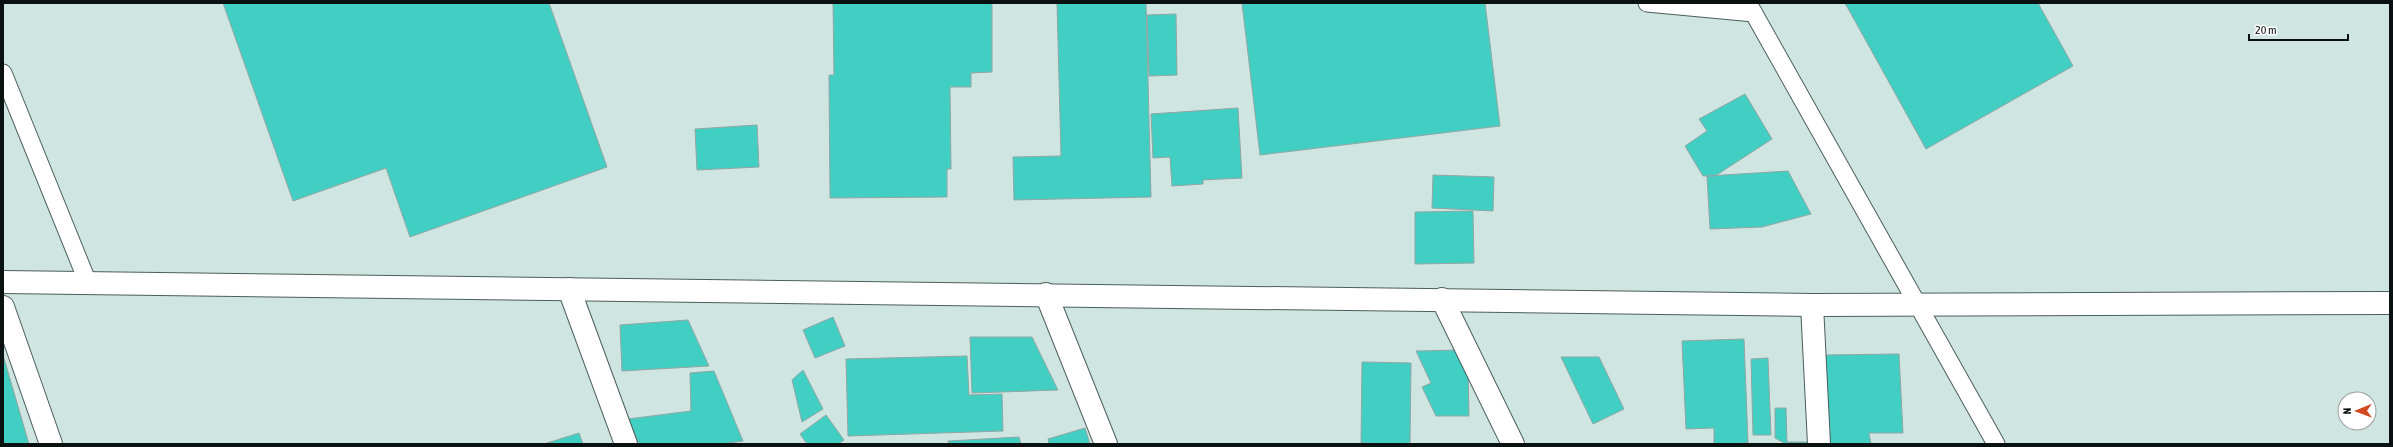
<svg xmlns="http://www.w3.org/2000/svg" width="2393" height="447" font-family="'Asap Condensed',sans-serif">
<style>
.building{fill:#42cfc3;stroke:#91a6a3}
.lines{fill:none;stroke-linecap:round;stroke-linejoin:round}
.lane-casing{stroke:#4b5e5b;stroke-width:19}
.street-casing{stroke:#4b5e5b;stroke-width:24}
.secondary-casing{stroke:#4b5e5b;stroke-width:24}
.lane{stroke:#fff;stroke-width:17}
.street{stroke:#fff;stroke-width:22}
.secondary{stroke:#fff;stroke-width:22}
</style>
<rect width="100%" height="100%" fill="#cfe5e2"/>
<path class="building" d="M223,3H549L607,167L410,237L386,168L293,201Z
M833,3H992V72L971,73V87H950L951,169H947V197L830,198L829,75H834Z
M1057,3H1146L1151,197L1014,200L1013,157L1061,156Z
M1242,3H1485L1500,126L1260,155Z
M1845,3H2038L2073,66L1926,149Z
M1176,14L1177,75L1149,76L1147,15Z
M1745,94L1772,139L1715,176H1703L1685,146L1707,131L1699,119Z
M1238,108L1242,178L1203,180V184L1172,186L1170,157L1153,158L1151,114Z
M757,125L759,167L697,170L695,129Z
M1788,171L1811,214L1762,227L1710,229L1707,176Z
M1433,175L1494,177L1493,211L1432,208Z
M1473,211L1474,263L1415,264V212Z
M833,317L845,346L815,358L803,330Z
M688,320L709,366L622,371L620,325Z
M970,337H1032L1058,390L972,393Z
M1744,339L1748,443L1714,444V428L1686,429L1682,341Z
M1460,350L1468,366L1469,416H1436L1422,387L1431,383L1416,351Z
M1899,354L1903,433H1869L1871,444H1825V355Z
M3,355L29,444H3Z
M967,356L969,395L1002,394L1003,431L848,436L846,359Z
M1561,357H1599L1624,409L1593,424Z
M1768,358L1771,435H1753L1751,359Z
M1362,362L1411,363L1410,444L1361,443Z
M803,370L823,409L802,422L792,380Z
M714,371L743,441L721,444H639L628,419L691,411L690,373Z
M1775,408H1786L1787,442H1810V444H1786L1775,438Z
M826,415L844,440L838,444H807L800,434Z
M1085,428L1090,444H1049L1048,439Z
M579,433L583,444H544Z
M1019,437L1021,444H949L948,441Z"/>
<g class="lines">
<defs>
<path id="lane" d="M1647,3L1754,13
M1748,3L1996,444
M3,73L88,283"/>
<path id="street" d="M569,289L626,444
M1046,294L1106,444
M1442,299L1513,444
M1812,305L1819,444
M3,307L51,444"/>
<path id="secondary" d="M3,282L1812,305L2390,303"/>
</defs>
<use href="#lane" class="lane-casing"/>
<use href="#street" class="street-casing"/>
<use href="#secondary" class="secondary-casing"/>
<use href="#lane" class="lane"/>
<use href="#street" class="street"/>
<use href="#secondary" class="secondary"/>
</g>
<rect width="2393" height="447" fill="none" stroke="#0a1211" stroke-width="8"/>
<g transform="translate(2357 411) rotate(269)"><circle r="19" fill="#ffffff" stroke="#9da0a0"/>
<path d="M0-3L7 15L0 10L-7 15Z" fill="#d24a20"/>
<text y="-6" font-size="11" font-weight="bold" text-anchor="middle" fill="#0a1211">N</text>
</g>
<path d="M2249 34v6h99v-6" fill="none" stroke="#0a1211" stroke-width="2"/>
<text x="2255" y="34" font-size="12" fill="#0a1211" stroke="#ffffff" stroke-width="3" paint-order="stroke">20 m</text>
</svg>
